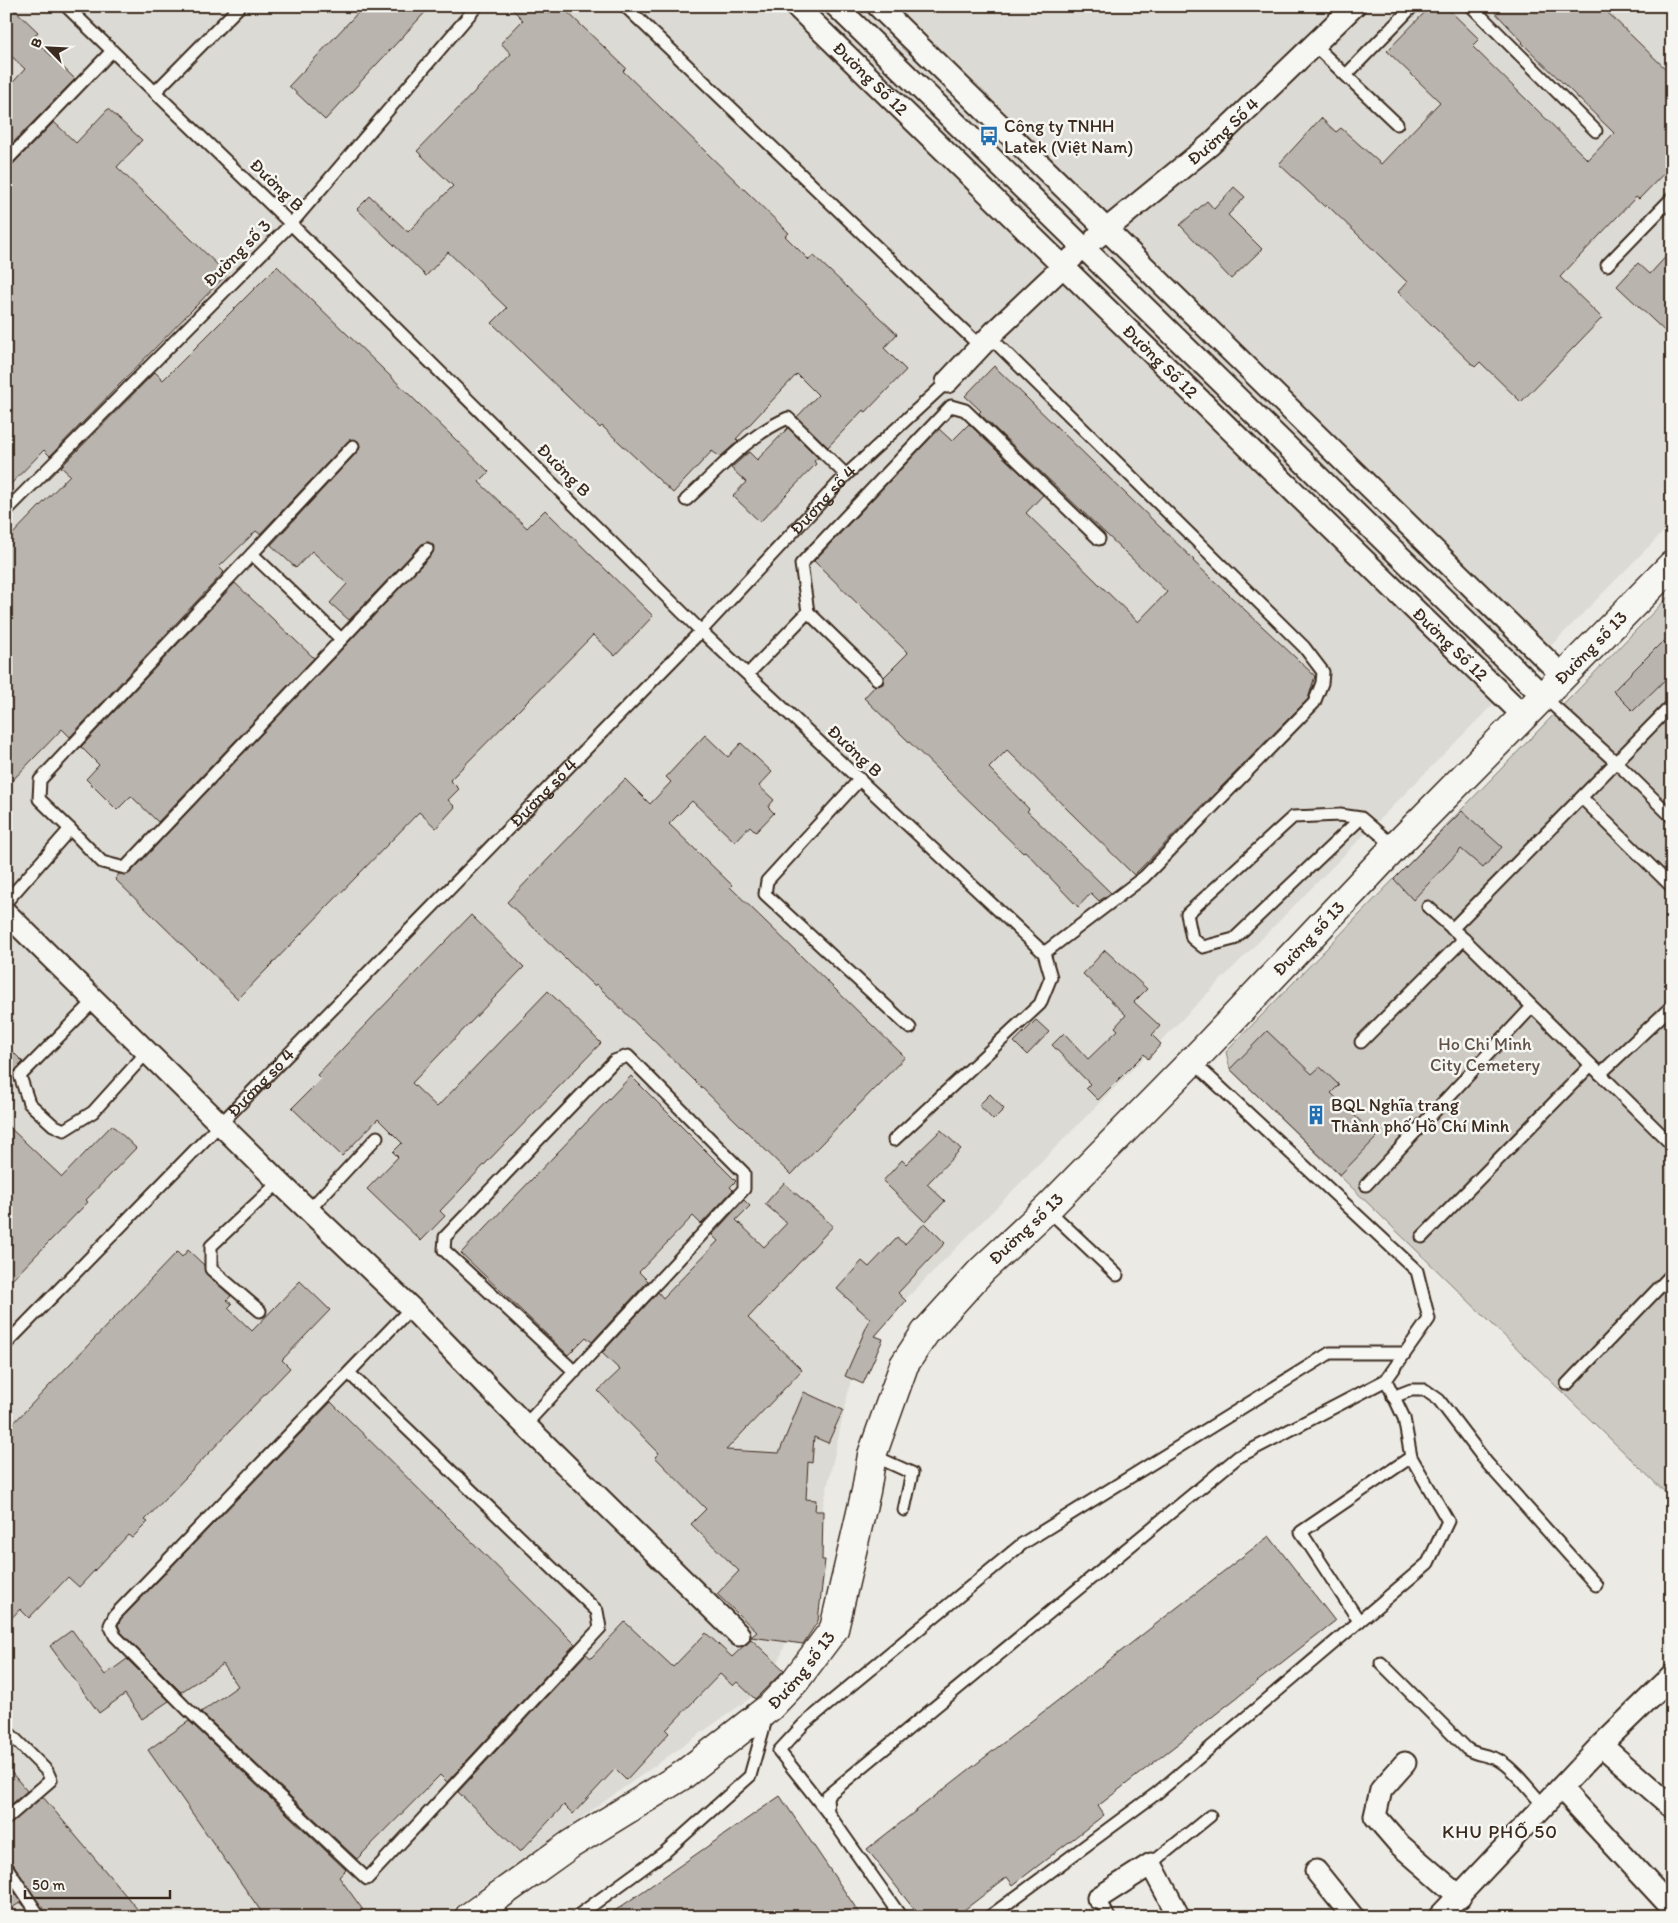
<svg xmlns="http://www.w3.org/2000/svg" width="1678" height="1923" font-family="Itim,sans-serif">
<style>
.built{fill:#dcdad4}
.green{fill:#cdcac4;stroke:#847a71}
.building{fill:#bab4ae;stroke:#3b2a1e}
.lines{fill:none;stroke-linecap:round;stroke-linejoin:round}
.service-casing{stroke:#3b2a1e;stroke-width:15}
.minor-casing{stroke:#3b2a1e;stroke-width:25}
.tertiary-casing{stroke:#3b2a1e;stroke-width:31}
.service{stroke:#f6f6f2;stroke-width:11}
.minor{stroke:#f6f6f2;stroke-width:21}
.tertiary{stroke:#f6f6f2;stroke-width:28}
.labels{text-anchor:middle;stroke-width:5;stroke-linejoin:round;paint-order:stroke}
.street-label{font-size:18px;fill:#3b2a1e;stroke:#f6f6f2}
.poi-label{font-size:18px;fill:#3b2a1e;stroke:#f6f6f2;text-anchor:start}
.park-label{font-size:18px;fill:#605248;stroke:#f6f6f2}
.neighbourhood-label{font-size:19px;letter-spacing:1px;fill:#3b2a1e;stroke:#f6f6f2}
</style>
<rect width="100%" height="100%" fill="#ebeae5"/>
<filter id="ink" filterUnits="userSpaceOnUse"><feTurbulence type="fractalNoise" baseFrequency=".02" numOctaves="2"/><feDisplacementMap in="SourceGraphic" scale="10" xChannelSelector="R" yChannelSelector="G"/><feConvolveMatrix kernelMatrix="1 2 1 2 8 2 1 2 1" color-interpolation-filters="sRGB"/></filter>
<g filter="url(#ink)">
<path class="built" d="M6,6H1672V523L893,1312L852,1375L802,1602L769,1685L441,1917H6Z"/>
<path class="green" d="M1672,593V1499L1230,1069L1226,1052Z"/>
<path class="building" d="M6,6H11L38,32L33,38L75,79L6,150V90L25,69L6,51Z
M364,6H431L325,120L289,86Z
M509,6H540L549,14L556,6H561L626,68L623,71L789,233L785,236L809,260L813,255L897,334L884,348L906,370L866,412L863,410L828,447L797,417L818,395L797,374L736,439L738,441L720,457L712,451L673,493L602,426L600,428L492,323L507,308L448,252L426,276L357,209L370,196L408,232L453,186L417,151L511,54L501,43L523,20Z
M1431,6H1445L1479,39L1472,46L1588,160L1614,133L1522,43L1523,42L1489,6H1601L1672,75V165L1639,199L1636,197L1560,277L1602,318L1521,402L1480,362L1475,367L1398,292L1407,282L1327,205L1325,207L1279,164L1321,118L1336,132L1341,128L1381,164L1440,102L1387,51Z
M108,109L142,140L117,167L227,274L50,456L44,450L6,489V168L11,166L54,122L76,143Z
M1234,187L1245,197L1228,215L1262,249L1231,279L1180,225L1207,201L1214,209Z
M1672,250V338L1617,286L1638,263L1650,274Z
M277,266L489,472L479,482L527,528L545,510L653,616L615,656L593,635L450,780L459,789L448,800L455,807L436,828L419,812L238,999L115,879L119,874L130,873L432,554L434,546L428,542L422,544L349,620L330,603L347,584L312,551L296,568L271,545L358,451L360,447L358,441L350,439L260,534L256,531L219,567L224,572L70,737L62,729L6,787V541L70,475L61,467L155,372L163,380Z
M994,366L1194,560L1193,561L1315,676L1308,699L1134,875L1007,750L989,768L1029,809L1027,811L1111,893L1099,901L1091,893L1078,907L1025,851L1023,853L864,698L875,686L883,684L884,677L908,653L814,561L939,429L952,441L969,424L1043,495L1026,513L1138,622L1167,592L979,413L981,411L965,396Z
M788,428L818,458L814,461L816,464L760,522L733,496L746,482L731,468L749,452L757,460Z
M235,583L314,658L158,822L131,796L117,810L86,779L99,765L81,747Z
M1663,641L1672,649V673L1633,711L1613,691Z
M705,735L728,757L741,743L772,772L759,786L774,800L768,807L774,813L756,832L750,826L735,842L692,801L669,824L732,885L730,887L905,1057L791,1175L596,984L594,986L507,902L625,779L650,804L671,782L666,777Z
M1462,811L1502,847L1483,868L1461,849L1413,900L1394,879Z
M471,915L524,967L412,1083L437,1107L548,991L601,1043L440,1211L445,1216L421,1241L367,1189L398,1157L393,1152L402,1143L378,1119L342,1156L292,1108L321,1079L317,1075Z
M1105,950L1147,989L1134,1002L1160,1026L1152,1035L1161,1044L1148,1059L1144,1054L1098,1100L1086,1088L1090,1084L1052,1045L1064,1033L1088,1059L1118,1030L1115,1027L1126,1015L1083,974Z
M1036,1020L1049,1032L1027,1055L1014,1042Z
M1267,1031L1312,1074L1320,1067L1339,1085L1331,1093L1377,1137L1340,1175L1230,1069Z
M6,1045L23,1062L14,1071L13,1078L6,1085Z
M631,1076L736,1181L730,1187L733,1190L701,1224L693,1216L639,1272L648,1281L592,1342L586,1337L568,1355L461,1253Z
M990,1094L1004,1109L993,1120L979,1105Z
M6,1124L62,1177L112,1125L136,1148L86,1200L88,1202L6,1286Z
M941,1130L961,1149L927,1184L945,1201L925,1222L883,1181L902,1160L906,1164Z
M784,1183L833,1226L748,1318L802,1370L726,1450L779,1453L804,1392L843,1410L828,1443L814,1437L812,1463L808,1462L806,1499L816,1500L815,1511H823L822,1560H825L818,1621L803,1644L751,1637L757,1632L717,1594L739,1571L691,1524L706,1509L655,1457L659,1453L598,1391L620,1370L602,1353L658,1292L663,1298L718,1241L712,1235L744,1200L750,1206L736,1220L764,1247L787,1223L765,1204Z
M925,1223L945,1243L898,1293L906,1301L875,1336L883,1339L863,1384L845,1376L870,1319L837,1289L862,1261L869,1267L897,1238L905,1244Z
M188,1250L204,1265L206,1274L231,1296L227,1300L232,1304L228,1308L252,1331L300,1281L330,1310L282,1360L290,1368L145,1520L148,1522L132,1538L128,1535L79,1587L68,1577L29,1618L20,1609L6,1624V1431L177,1252L182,1257Z
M331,1402L575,1644L447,1782L440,1775L357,1859L201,1712L238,1686L223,1664L181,1692L121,1632L118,1625L121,1619Z
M1269,1536L1335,1621L1098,1806L1104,1815L1013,1885L1007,1877L955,1917H920L867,1849Z
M625,1622L673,1667L706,1633L732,1657L751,1639L784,1670L755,1699L737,1682L733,1686L720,1674L666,1730L669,1733L626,1780L615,1769L573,1814L564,1805L520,1852L458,1792L586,1654L591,1658Z
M72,1630L105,1675L127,1659L169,1701L142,1719L125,1694L99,1713L50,1646Z
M189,1721L346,1870L339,1877L363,1910L354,1917H265L148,1750Z
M6,1766L27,1791L6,1809Z
M780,1796L862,1917H606L708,1846Z
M43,1797L144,1917H47L12,1862L6,1859V1826Z
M6,1880L24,1906L21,1902L6,1912Z"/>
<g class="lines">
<defs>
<g id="service">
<path d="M66,6L291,224L701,631L1044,953L1051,977L1040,1004L894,1140"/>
<path d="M625,6L981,347"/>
<path d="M1471,6L1596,131"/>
<path d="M1314,45L1397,124"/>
<path d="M1346,75L1413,6"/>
<path d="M156,91L240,6"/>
<path d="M6,161L112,51"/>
<path d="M1607,265L1672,198"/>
<path d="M990,337L1304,647L1323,672L1322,683L1314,703L1144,877L1044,953"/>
<path d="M686,500C718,471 748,435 788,418L846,475"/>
<path d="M6,511L291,224L477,6"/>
<path d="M252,554L341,639"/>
<path d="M808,612L877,679"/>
<path d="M748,674L808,612L801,564L951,406L965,410L1099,539"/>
<path d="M1543,696L1620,766L1672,817"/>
<path d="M860,779L767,881L765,894L910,1028"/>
<path d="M1582,798L1672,887"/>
<path d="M1361,818L1234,939L1203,947L1192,938L1187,914L1293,817L1340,815L1361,818L1395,847"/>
<path d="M70,829L39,799L40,780L353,446"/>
<path d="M6,902L70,829L102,862L125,868L427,549"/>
<path d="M1428,907L1464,939L1672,1145"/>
<path d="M1452,929L1672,705"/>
<path d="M94,1001L20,1076L29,1103L53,1125L64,1130L93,1112L147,1052"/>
<path d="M1361,1042L1464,939"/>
<path d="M1600,1074L1672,1006"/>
<path d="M1366,1185L1532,1007"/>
<path d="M1047,1209L1117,1275"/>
<path d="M309,1210L377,1137"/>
<path d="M1422,1237L1591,1065"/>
<path d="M260,1311L211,1269V1246L279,1182"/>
<path id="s1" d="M6,1344L701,631L846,475L947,382"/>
<path d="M349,1373L597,1611L600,1628L367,1879L187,1709L115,1636L110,1625L115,1615L411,1308"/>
<path d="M1567,1384L1672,1274"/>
<path d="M1393,1397L1411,1390H1425L1439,1400L1487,1463L1596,1585"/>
<path d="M525,1425L744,1189V1173L628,1056L614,1061L445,1237L444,1250L575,1372"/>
<path d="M872,1455L912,1473L904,1510"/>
<path d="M1359,1621L1301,1532L1411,1457"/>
<path d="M1381,1663L1467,1749C1477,1756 1489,1754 1500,1761C1514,1769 1532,1793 1544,1806"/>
<path d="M6,1730L47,1771L51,1780L6,1819"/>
<path d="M828,1813L779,1751L804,1724L1022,1544L1330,1353H1404"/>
<path d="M1151,1864L1210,1816"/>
<path d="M6,1866L40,1917"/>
<path d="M1098,1898L1109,1917"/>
<path d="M576,1917L665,1852L750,1776L767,1716"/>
<path d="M901,1917L828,1813L827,1796L1238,1457L1386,1380L1429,1319L1417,1271L1192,1061"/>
<path d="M989,1917L1157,1793L1428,1563L1448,1521L1411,1457L1404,1418L1386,1380"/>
</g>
<g id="minor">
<path id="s2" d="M796,6L1524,716"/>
<path d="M836,6L1543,696"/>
<path d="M878,6L1563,676"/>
<path id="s3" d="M1096,238L1211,144L1354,6"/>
<path d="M947,382L995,331L1073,257"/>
<path d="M6,913L279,1182L411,1308L525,1425L739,1635"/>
<path d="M1601,1745L1672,1807"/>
<path d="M1405,1763L1381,1790L1375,1816L1400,1845L1460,1897"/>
<path d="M1561,1788L1669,1905"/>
<path d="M1316,1871L1353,1917"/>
<path d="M1098,1898L1151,1864L1179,1917"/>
<path d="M1439,1917L1601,1745L1672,1676"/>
</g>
<g id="tertiary">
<path id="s4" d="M469,1917L571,1844L683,1775L770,1707L795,1681L834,1629L866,1491L872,1455L904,1365L925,1333L982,1270L1047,1209L1205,1048L1395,847L1672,565"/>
</g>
</defs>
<use href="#service" class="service-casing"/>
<use href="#minor" class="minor-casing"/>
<use href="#tertiary" class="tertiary-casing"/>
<use href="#service" class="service"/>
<use href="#minor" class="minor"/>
<use href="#tertiary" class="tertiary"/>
</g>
</g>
<defs>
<symbol id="bus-bare" viewBox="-9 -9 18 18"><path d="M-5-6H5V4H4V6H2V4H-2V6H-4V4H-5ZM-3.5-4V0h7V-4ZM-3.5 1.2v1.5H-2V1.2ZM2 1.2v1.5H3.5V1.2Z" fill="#1f6fb2" stroke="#f6f6f2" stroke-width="2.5" paint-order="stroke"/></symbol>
<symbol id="building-bare" viewBox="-9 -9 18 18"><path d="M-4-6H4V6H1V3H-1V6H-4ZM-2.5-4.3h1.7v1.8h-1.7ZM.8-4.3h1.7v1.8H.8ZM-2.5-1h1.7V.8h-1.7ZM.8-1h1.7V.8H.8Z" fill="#1f6fb2" stroke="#f6f6f2" stroke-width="2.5" paint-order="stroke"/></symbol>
</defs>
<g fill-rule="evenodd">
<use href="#bus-bare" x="975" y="122" width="28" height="28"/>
<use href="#building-bare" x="1302" y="1101" width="28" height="28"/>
</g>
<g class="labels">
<g class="street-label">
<text dy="6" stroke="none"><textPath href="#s2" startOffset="104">Đường Số 12</textPath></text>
<text dy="6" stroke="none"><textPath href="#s3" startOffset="166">Đường Số 4</textPath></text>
<text transform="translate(277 185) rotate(44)" y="6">Đường B</text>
<text transform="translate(237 253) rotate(-45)" y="6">Đường số 3</text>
<text dy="6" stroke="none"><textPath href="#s2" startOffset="509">Đường Số 12</textPath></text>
<text transform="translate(564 470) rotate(45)" y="6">Đường B</text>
<text dy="6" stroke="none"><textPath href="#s1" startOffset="1175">Đường số 4</textPath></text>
<text dy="6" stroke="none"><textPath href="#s2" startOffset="914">Đường Số 12</textPath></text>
<text dy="6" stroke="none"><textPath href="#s4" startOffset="1736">Đường số 13</textPath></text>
<text transform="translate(855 751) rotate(43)" y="6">Đường B</text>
<text dy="6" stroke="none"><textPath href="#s1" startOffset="770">Đường số 4</textPath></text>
<text dy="6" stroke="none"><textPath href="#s4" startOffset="1331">Đường số 13</textPath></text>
<text dy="6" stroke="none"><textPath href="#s1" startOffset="365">Đường số 4</textPath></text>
<text dy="6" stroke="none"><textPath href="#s4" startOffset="926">Đường số 13</textPath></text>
<text dy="6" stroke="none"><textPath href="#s4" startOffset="416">Đường số 13</textPath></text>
</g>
<g class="poi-label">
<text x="1004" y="132">Công ty TNHH<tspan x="1004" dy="21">Latek (Việt Nam)</tspan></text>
<text x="1331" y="1111">BQL Nghĩa trang<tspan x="1331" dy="21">Thành phố Hồ Chí Minh</tspan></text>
</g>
<g class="park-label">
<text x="1485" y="1050">Ho Chi Minh<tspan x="1485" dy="21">City Cemetery</tspan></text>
</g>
<g class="neighbourhood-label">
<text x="1500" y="1838">KHU PHỐ 50</text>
</g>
</g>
<rect width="1678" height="1923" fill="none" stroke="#f6f6f2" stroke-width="25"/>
<rect x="12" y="12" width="1653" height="1898" fill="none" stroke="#3b2a1e" stroke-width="2" filter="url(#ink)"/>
<g transform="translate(48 48) rotate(294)" stroke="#f6f6f2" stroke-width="4" paint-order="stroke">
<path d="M0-4L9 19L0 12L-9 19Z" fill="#3b2a1e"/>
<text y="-8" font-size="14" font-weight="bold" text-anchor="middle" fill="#3b2a1e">B</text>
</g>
<path d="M25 1890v8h145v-8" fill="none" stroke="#3b2a1e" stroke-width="2.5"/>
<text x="32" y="1890" font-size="15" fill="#3b2a1e" stroke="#f6f6f2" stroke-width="4" paint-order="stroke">50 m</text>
</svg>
